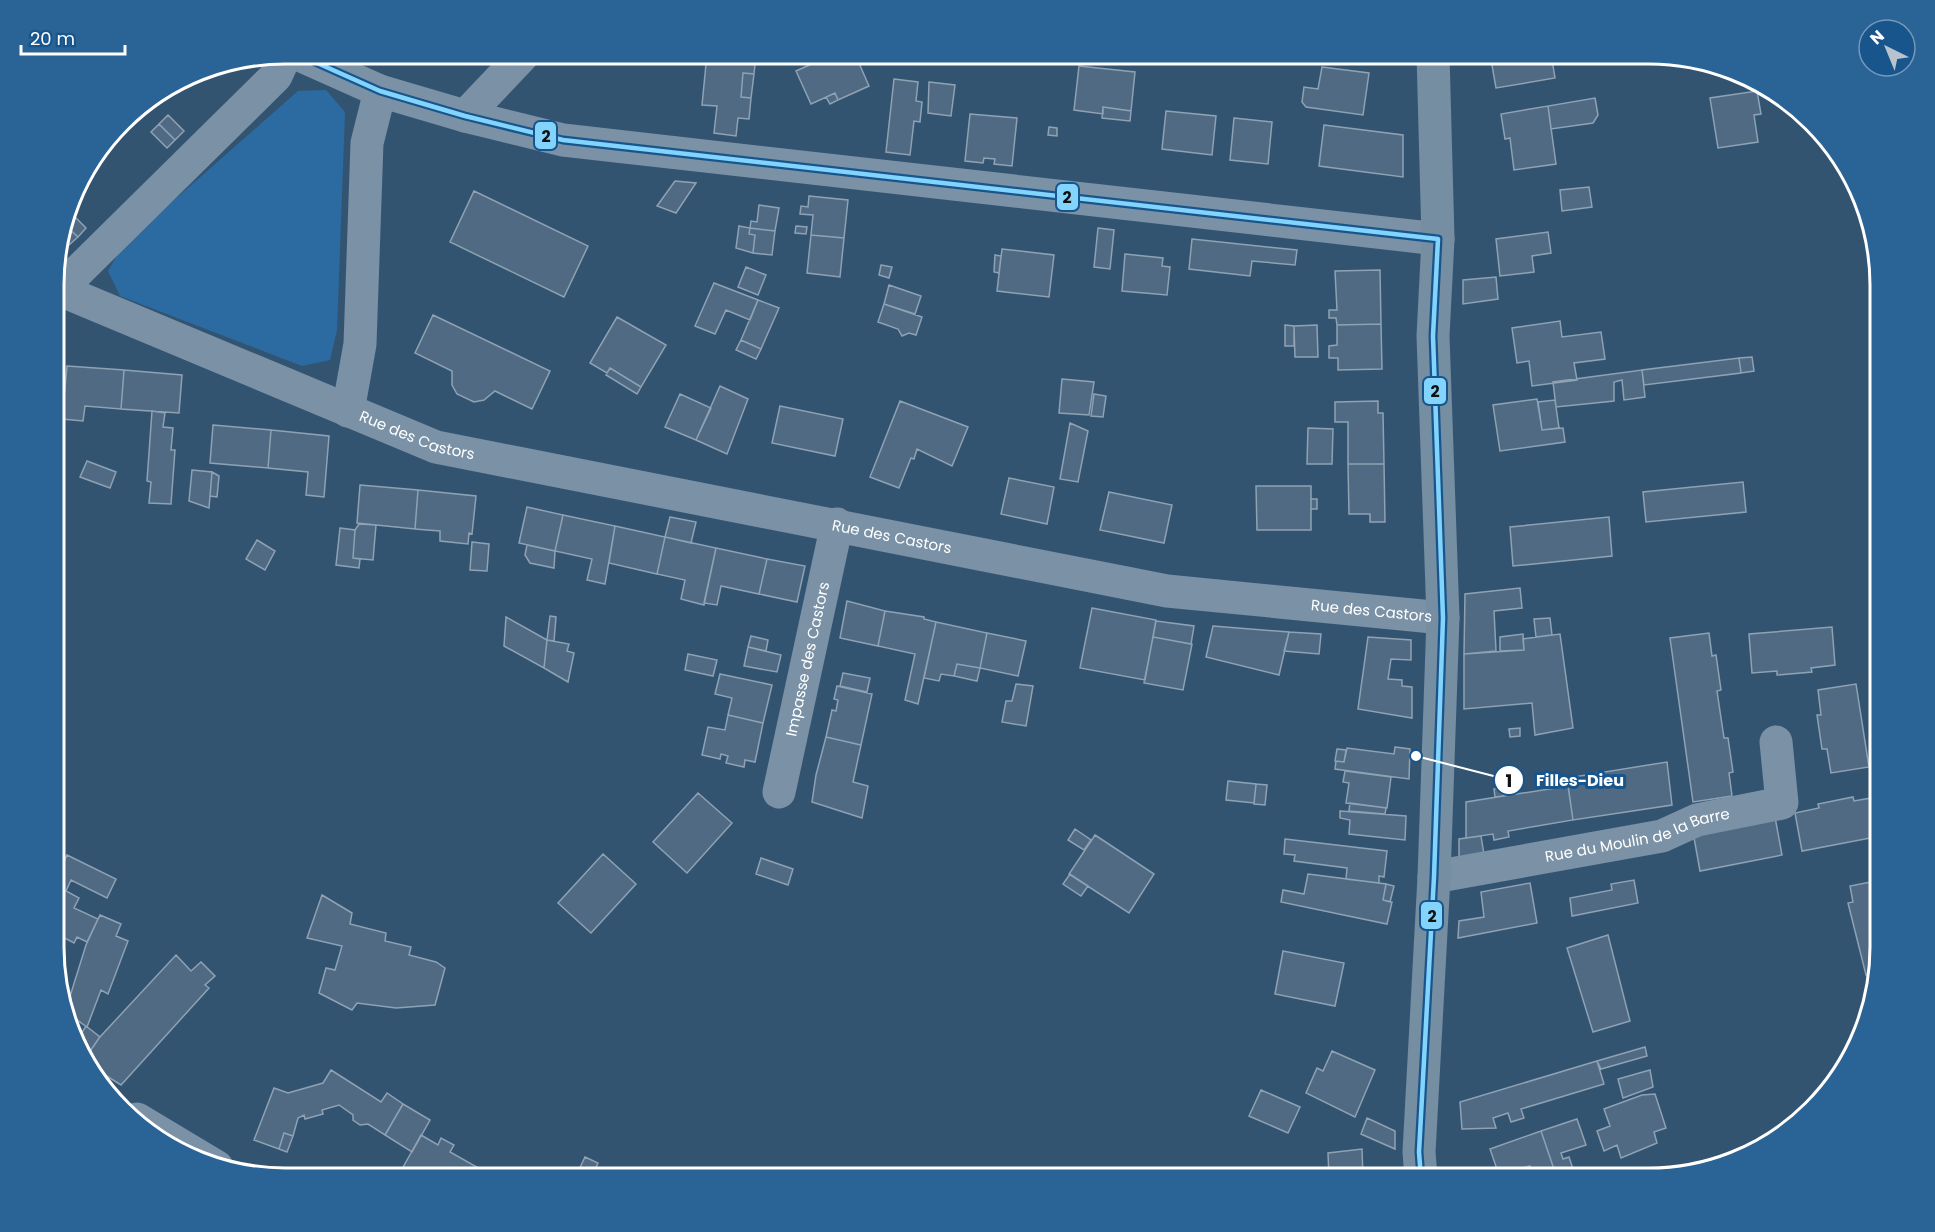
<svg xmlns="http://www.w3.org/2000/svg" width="1935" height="1232" font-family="Poppins,sans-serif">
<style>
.green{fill:#2c6ba2}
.building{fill:#4f6a82;stroke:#8ea2b4;stroke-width:1.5}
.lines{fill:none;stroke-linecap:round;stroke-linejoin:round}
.minor{stroke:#7a91a6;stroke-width:33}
.tertiary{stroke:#7a91a6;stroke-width:33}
.secondary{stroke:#758ea1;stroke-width:33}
.bus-1-casing{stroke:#18558c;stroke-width:9}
.bus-1{stroke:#82d4fc;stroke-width:4.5}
.labels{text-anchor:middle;stroke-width:6;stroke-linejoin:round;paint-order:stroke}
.street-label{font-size:15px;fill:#fff;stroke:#18558c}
.rim{fill:none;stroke:#fff;stroke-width:3}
.leader{fill:none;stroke:#fff;stroke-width:2}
.callout-dot{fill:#fff;stroke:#18558c;stroke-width:2}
.mark-label{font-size:18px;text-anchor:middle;font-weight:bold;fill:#111}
.callout-label{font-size:16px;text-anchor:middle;font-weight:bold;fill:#fff;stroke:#18558c;stroke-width:6;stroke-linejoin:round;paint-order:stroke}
.line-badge{stroke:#18558c;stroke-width:2}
.pale-badge-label{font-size:16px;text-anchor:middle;font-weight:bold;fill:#111}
</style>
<rect width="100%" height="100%" fill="#335471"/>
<path class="green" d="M326,90L345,112L337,330L330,360L302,366L120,296L108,271L123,245L298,91Z"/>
<path class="building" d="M707,54H756L754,74L743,73L741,97L751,98L749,119L738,118L736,136L714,133L717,106L702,105Z
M834,54H855L869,86L838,100L835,93L811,104L796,71Z
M1490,54H1551L1555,78L1496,88Z
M1079,66L1135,72L1131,111L1103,107V114L1074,110Z
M1322,67L1369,73L1363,115L1306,107L1302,102L1304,87L1318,89Z
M743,73L754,74L751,98L741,97Z
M894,79L918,82L916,101L922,102L920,122L914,121L910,155L886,152Z
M929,82L955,85L951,116L928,113Z
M1757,91L1761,114L1754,115L1758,142L1718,148L1710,98Z
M835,93L838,100L830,104L826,97Z
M1595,98L1598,115L1593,123L1551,129L1548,106Z
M1548,106L1556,164L1514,170L1510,138L1505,139L1501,114Z
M1103,107L1131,111L1130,121L1102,118Z
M1166,111L1216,116L1212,155L1162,149Z
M970,114L1017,118L1012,166L994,164L995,159L984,158L983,163L965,161Z
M168,115L184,131L175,140L159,124Z
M1234,118L1272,122L1268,164L1230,160Z
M159,124L175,140L167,148L151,132Z
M1324,125L1403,135V177L1319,166Z
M1049,127L1057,128V136L1048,135Z
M675,181L696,183L676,213L657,206Z
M1589,187L1592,207L1562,211L1560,190Z
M474,191L588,246L564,297L450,242Z
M809,196L848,200L844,238L811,235L813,215L800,214L801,206L808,207Z
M759,205L779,208L775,231L750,228L751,221L757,222Z
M71,213L86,228L78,237L65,225Z
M65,225L78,237L69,245L61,237Z
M739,226L750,228L749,234L755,235L753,253L736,248Z
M796,226L807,227L806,234L795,233Z
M750,228L775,231L772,255L753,253L755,235L749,234Z
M1098,228L1114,230L1110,269L1094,267Z
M1548,232L1551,253L1532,256L1534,272L1500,276L1496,239Z
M811,235L844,238L840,277L807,273Z
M1192,239L1297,250L1295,265L1252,261L1250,276L1189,269Z
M1002,249L1054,255L1049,297L997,291Z
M1125,254L1163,258L1162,266L1170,267L1167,295L1122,291Z
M995,255L1001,256L999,273L994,272Z
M881,265L892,267L889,278L879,275Z
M746,267L766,275L758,295L738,287Z
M1380,270L1381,324L1337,325L1336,318H1329V310H1337L1335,271Z
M1496,277L1498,299L1463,304V280Z
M714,283L758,300L750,320L726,310L715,334L695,326Z
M889,285L921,296L915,314L884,304Z
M758,300L779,308L761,349L741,340Z
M884,304L922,317L916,335L909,333L902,336L898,329L878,322Z
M433,315L550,371L532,409L495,391L484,400L474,402L457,394L452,385V371L415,353Z
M617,317L666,345L641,387L610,368L607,373L590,363Z
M1560,321L1562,337L1601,332L1605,359L1574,363L1577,380L1532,386L1529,361L1517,363L1512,328Z
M1381,324L1382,369L1338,370V358H1329V346L1337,345V325Z
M1285,325L1294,326V346H1285Z
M1317,325L1318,357H1295L1294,326Z
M741,340L761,349L756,359L736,350Z
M1752,357L1754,371L1741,373L1739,358Z
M1739,358L1741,373L1644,385L1642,370Z
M67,366L124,370L121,409L85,406L83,421L62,419Z
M610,368L641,387L637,394L606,375Z
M124,370L182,375L179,413L121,409Z
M1642,370L1645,397L1624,400L1622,380L1614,382V401L1556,407L1553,382Z
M1062,379L1094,382L1089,415L1059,413Z
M720,386L748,399L727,454L696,440Z
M680,394L711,408L696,440L665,427Z
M1094,394L1106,396L1103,417L1091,416Z
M1537,399L1542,430L1563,428L1565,442L1500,451L1493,405Z
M1555,400L1559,428L1542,430L1538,402Z
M900,401L968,427L952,466L917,449L914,459L911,458L899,488L870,477Z
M1378,401V413H1383L1384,464H1348V422H1335V402Z
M780,406L843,419L835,456L772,443Z
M152,411L165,413L163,427L173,428L171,450H175L171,504L149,503L151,482L147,481Z
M1070,423L1088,431L1078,482L1060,479Z
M213,425L271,430L268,468L210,463Z
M1308,428L1333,429L1332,464H1307Z
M271,430L329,436L324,497L306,495L308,472L268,468Z
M87,461L116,472L110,488L80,477Z
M1348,464H1384L1385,522H1370V514H1349Z
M192,470L212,472L209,508L189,501Z
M212,472L219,476L217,497L210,496Z
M1009,478L1054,487L1047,524L1001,514Z
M1743,482L1746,512L1646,522L1643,492Z
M360,485L418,490L415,529L357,523Z
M1256,486H1311V530H1257Z
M418,490L476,496L472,534L469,533L468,544L440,541V531L415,529Z
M1109,492L1172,505L1164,543L1100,530Z
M1311,499H1317V509H1311Z
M527,507L563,515L555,551L519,543Z
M563,515L615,526L605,584L587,580L592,559L555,551Z
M670,517L696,522L691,543L665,537Z
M1609,517L1612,556L1513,566L1510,527Z
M359,524L376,525L373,560L353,558L355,530Z
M615,526L665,537L657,574L609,563Z
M340,528L355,530L353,558L360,559L359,568L336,565Z
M665,537L716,548L704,605L681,599L685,580L657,574Z
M257,540L275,551L265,570L246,559Z
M472,542L489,544L487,571L470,570Z
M527,545L555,551L554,568L530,563L525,555Z
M716,548L767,559L759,594L721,586L717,605L704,603Z
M767,559L805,566L797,602L759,594Z
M1520,588L1522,608L1494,611L1496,651L1464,654L1465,594Z
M847,601L885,611L878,646L840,638Z
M1092,608L1156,620L1145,680L1080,668Z
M885,611L924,617V619L936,622L918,704L905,700L915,654L878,646Z
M550,616L556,617L554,641L547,640Z
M506,617L547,640L544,668L504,646Z
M1550,618L1552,635L1536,637L1534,619Z
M1156,621L1194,626L1191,644L1153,637Z
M936,622L987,633L980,668L957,664L954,676L941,674L939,681L924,678Z
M1213,626L1289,632L1279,675L1206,657Z
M1832,627L1835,665L1811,668L1812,672L1777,675V671L1752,673L1749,634Z
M1289,632L1321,634L1319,654L1284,651Z
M987,633L1026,641L1018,676L980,668Z
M1709,633L1712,656L1716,655L1721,690L1717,691L1724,738H1728L1733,772L1729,773L1732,796L1693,802L1670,638Z
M1523,634L1524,650L1500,651V637Z
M1560,634L1573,728L1535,735L1532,703L1464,709V654L1524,650L1523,639Z
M751,636L768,640L766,651L748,647Z
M1153,637L1192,644L1183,690L1144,683Z
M1368,637L1411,640V660L1391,659L1388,679L1402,680V686L1412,687V718L1358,709Z
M547,640L569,644L567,651L574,653L568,682L544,668Z
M748,647L781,655L777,672L744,666Z
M688,654L717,660L713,676L685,670Z
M957,664L980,668L977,681L954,676Z
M843,673L870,678L867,692L840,686Z
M720,674L772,685L763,723L728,715L732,698L715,694Z
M1016,684L1033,686L1026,726L1002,722L1006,701H1012Z
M1856,684L1869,767L1831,773L1827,749H1822L1817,715H1821L1818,690Z
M837,686L872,694L861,745L826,737L832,710L836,711L838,700L834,699Z
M728,715L763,723L755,762L745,760L744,767L726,763L728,756L721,754L720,759L702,755L708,727L725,730Z
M1520,728V736L1510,737L1509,729Z
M826,737L861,745L853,782L868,786L862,818L812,802L816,775Z
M1395,747L1410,749L1409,779L1335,769L1336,761L1344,762L1347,748L1394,754Z
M1337,749L1346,750L1344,762L1335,761Z
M1667,762L1672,805L1573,820L1567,778Z
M1345,771L1391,777L1387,808L1346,803L1349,783L1343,782Z
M1228,781L1256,784L1254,803L1226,800Z
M1256,784L1267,785L1265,805L1254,804Z
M1568,786L1573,820L1508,831L1509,837L1494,840L1493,834L1466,838V802Z
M1502,788L1503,796L1495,797L1494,789Z
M698,793L732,823L687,873L653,842Z
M1853,797L1854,801L1877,797L1881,836L1802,851L1795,813L1819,808L1818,804Z
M1350,803L1386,808L1385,814L1349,811Z
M1340,811L1406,816L1405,840L1349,834L1350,820L1340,818Z
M1775,817L1782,855L1700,871L1693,832Z
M1075,829L1091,840L1084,850L1068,840Z
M1095,835L1154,874L1129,913L1069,874Z
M1481,836L1484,855L1459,860V839Z
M1285,839L1387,851L1384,877L1379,876V883L1346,879L1347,868L1294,861L1295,855L1284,854Z
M603,854L636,884L591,933L558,903Z
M67,855L116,879L107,898L71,880L66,891L79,898L74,908L98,919L87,942L77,937L74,943L61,936L56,947V887L60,889L62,886L56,879Z
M761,858L793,869L788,885L756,874Z
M1070,874L1088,886L1081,896L1063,884Z
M1308,874L1386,884L1383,900L1392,902L1387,924L1281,902L1283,890L1304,894Z
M1634,880L1638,903L1572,916L1570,898L1612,890L1611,884Z
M1881,880V962L1875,989L1872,974L1866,975L1848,903L1853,902L1850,886Z
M1530,883L1537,923L1458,938L1459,921L1484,917L1481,892Z
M1386,884L1394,886L1390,902L1383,900Z
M322,895L352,913L350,924L386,933L385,941L411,947L409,955L436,962L445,968L435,1005L396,1008L357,1003L352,1010L319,993L326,968L335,970L342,946L307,938Z
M100,915L121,924L116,936L128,941L108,994L101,990L87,1027L70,1015L67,1006L86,945Z
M1608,935L1630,1021L1593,1032L1567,948Z
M1283,951L1344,963L1335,1006L1275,994Z
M176,955L191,971L201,962L215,976L205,985L209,988L121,1085L89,1065L86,1057L99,1038Z
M86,1026L100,1037L86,1057L79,1037Z
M1645,1047L1647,1056L1601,1069L1597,1061Z
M1332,1051L1375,1070L1355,1117L1306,1093L1317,1068L1323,1071Z
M1597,1061L1604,1084L1521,1109L1524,1118L1511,1122L1508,1113L1493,1118L1496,1128L1462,1129L1460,1102Z
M331,1070L381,1102L387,1093L403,1104L385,1135L368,1124L360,1125L353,1120V1115L339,1105L322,1110L323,1114L305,1119L304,1115L298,1118L293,1136L284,1133L279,1149L254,1140L274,1088L288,1093L323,1083Z
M1650,1070L1653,1087L1623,1098L1618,1079Z
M1261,1090L1300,1107L1288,1133L1249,1116Z
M1655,1094L1666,1128L1654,1132L1657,1143L1621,1158L1617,1145L1604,1151L1597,1131L1610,1126L1604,1109L1642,1095Z
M403,1104L430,1120L412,1152L385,1135Z
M1367,1118L1395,1131V1149L1361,1134Z
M1577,1119L1586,1145L1561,1153L1563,1159L1569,1157L1576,1178H1557L1541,1131Z
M1541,1131L1557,1178H1534L1530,1166L1519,1169L1522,1177L1500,1178L1490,1149Z
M284,1133L293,1136L287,1152L279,1149Z
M421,1135L438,1145L441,1138L454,1145L450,1152L482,1170L477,1178H434L426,1174L420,1178L414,1175L413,1178H397Z
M1362,1149L1363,1178H1329L1328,1153Z
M585,1157L598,1163L594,1172L591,1178H575Z
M492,1169L506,1177V1178H487Z
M482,1170L489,1174L487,1178H477Z"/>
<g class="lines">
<g class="minor">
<path d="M297,54L380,91L465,116L563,140L1438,239"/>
<path d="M465,116L524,54"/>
<path id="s1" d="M60,290L436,447L1167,591L1443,618"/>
<path d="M56,293L276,76L286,54"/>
<path d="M348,411L360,344L367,143L380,91"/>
<path id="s2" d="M779,792L837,524"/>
<path id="s3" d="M1434,877L1662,836L1697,820L1782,803L1776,742"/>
</g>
<path class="tertiary" d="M137,1119L217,1167"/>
<path class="secondary" d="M1421,1178L1419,1152L1434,877L1443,618L1433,336L1438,239L1433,54"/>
<defs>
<path id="bus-1" d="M297,54L380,91L465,116L563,140L1438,239L1433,336L1443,618L1434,877L1419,1152L1421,1178"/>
</defs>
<use href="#bus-1" class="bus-1-casing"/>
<use href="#bus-1" class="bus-1"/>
</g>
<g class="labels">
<g class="street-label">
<text dy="5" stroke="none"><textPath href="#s1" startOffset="386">Rue des Castors</textPath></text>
<text dy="5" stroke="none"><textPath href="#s1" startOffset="872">Rue des Castors</textPath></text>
<text dy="5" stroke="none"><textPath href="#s1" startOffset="1358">Rue des Castors</textPath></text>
<text dy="5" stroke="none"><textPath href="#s2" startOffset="136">Impasse des Castors</textPath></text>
<text dy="5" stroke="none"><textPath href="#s3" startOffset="208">Rue du Moulin de la Barre</textPath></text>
</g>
</g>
<path d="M0 0H1935V1232H0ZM285 64H1649A221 221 0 0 1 1870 285V947A221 221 0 0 1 1649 1168H285A221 221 0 0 1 64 947V285A221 221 0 0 1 285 64Z" fill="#2a6395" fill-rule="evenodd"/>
<path class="rim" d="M285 64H1649A221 221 0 0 1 1870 285V947A221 221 0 0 1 1649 1168H285A221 221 0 0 1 64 947V285A221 221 0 0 1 285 64Z"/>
<path class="leader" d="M1416 756L1509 780"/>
<g class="callout-dot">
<circle cx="1416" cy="756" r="6"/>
<circle cx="1509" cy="780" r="15"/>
</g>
<g class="mark-label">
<text x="1509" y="787">1</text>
</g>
<g class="callout-label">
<text x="1580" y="786">Filles-Dieu</text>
</g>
<g class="line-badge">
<rect x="534" y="121" width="23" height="29" rx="6" fill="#82d4fc"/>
<rect x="1056" y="183" width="23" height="28" rx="6" fill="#82d4fc"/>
<rect x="1423" y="377" width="24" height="28" rx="6" fill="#82d4fc"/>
<rect x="1420" y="901" width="23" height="29" rx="6" fill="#82d4fc"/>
</g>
<g class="pale-badge-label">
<text x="546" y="142">2</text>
<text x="1067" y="203">2</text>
<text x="1435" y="397">2</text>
<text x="1432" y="922">2</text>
</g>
<g transform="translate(1887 48) rotate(317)"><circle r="28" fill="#18558c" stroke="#7499ba" stroke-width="1.5"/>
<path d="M0-4.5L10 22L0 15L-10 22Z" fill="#b8c3cd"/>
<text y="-9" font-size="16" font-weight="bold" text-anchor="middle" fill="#ffffff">N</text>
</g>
<path d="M21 45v9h104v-9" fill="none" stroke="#ffffff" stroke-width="3"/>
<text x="30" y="45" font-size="18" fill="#ffffff" stroke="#18558c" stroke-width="4.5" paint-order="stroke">20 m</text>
</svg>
